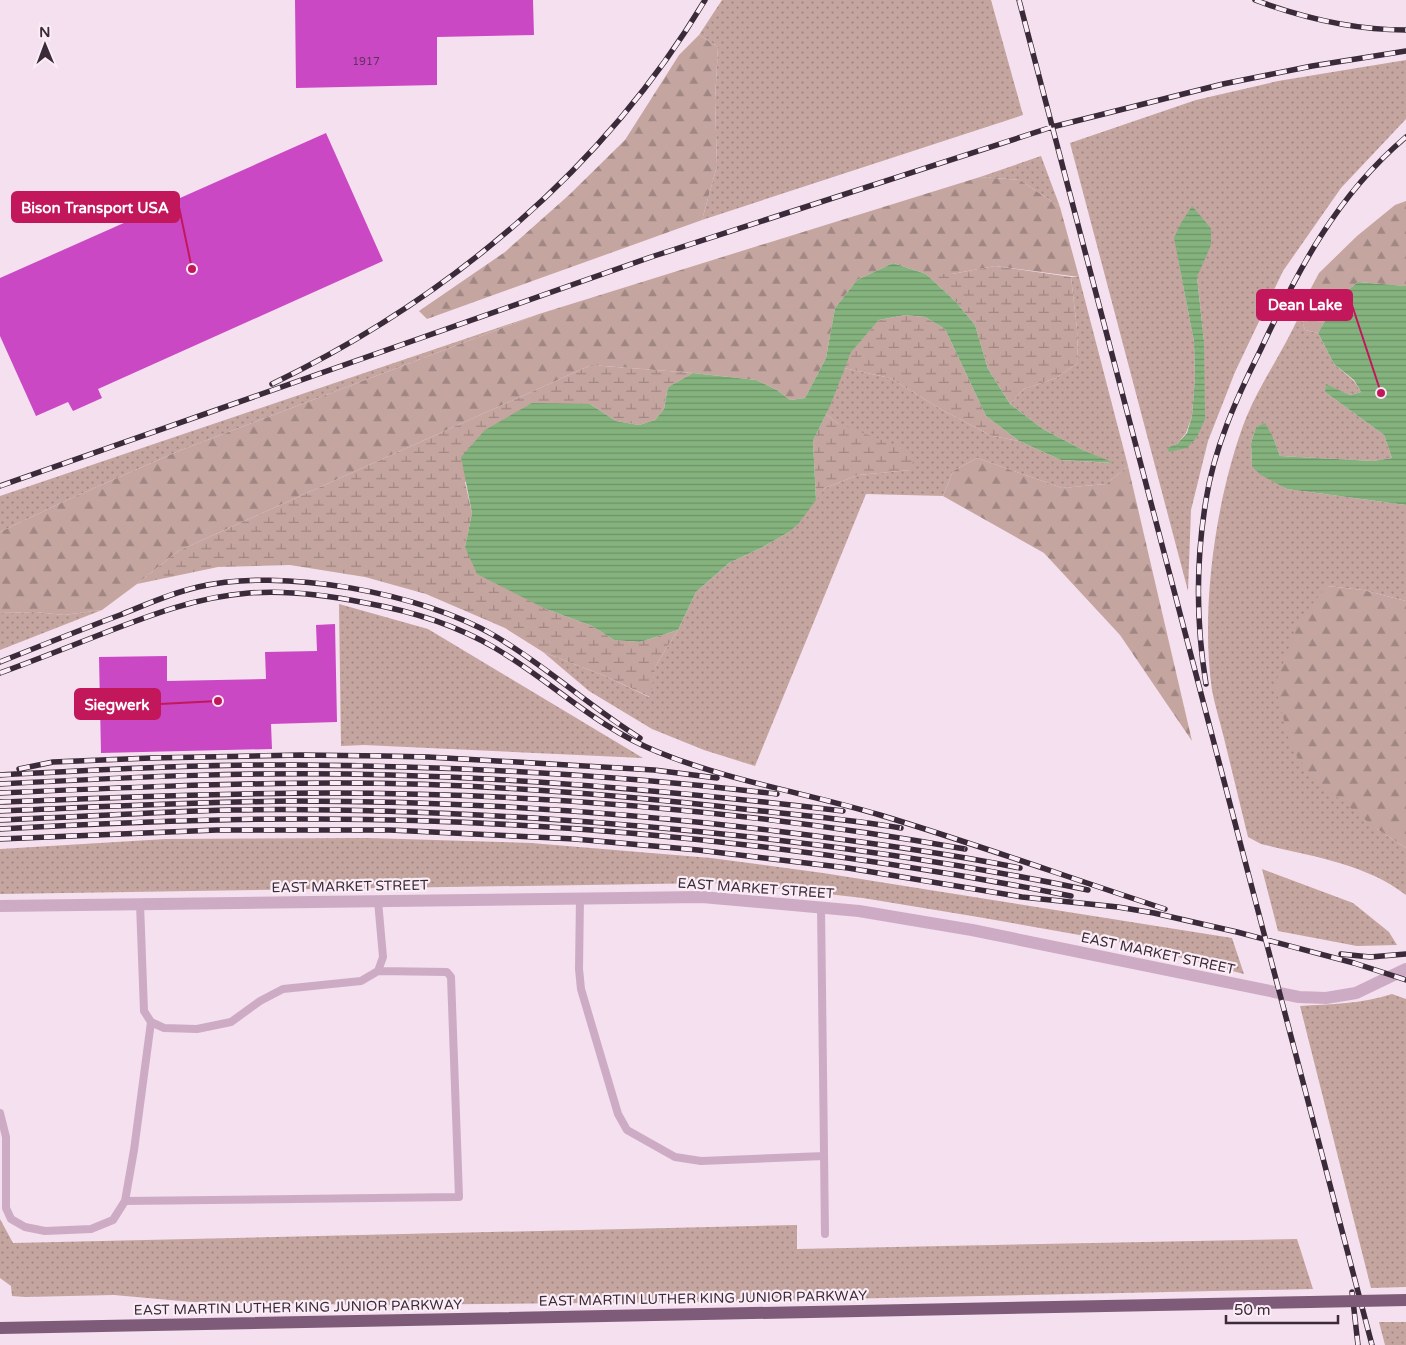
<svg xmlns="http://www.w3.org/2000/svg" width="1406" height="1345" font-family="'Varela Round',sans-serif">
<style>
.grass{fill:url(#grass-dots);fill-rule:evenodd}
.forest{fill:url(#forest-firs)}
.wetland{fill:url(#wetland-marsh)}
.water{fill:url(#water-rules)}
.building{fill:#cb48c4}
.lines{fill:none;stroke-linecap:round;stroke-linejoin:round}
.lane{stroke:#ceabc4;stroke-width:8}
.street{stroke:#ceabc4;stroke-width:12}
.primary{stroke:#7e5b78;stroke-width:12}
.rail-casing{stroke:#3b2a39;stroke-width:5.5}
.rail{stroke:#fbedf6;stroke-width:4;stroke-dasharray:11;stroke-linecap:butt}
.primary-bridge{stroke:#7e5b78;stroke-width:12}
.labels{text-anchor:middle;stroke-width:4.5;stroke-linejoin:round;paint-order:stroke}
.number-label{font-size:11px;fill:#5f325c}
.street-label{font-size:14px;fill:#3b2a39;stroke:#fbedf6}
.leader{fill:none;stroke:#c2185b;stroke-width:2}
.callout-dot{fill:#c2185b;stroke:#fbedf6;stroke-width:2}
.callout{fill:#c2185b;stroke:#c2185b;stroke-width:2}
.callout-label{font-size:15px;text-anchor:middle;font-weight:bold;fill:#fff}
</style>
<defs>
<pattern id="grass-dots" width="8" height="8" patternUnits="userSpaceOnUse" patternTransform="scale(1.25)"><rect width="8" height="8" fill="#c5a59f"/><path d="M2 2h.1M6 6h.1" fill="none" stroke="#a18783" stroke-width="1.8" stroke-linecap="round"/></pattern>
<pattern id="forest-firs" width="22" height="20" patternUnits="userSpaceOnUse" patternTransform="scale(1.25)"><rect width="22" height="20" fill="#c5a59f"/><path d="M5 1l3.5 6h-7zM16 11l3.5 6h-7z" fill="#a18783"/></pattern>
<pattern id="wetland-marsh" width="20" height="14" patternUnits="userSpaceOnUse" patternTransform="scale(1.25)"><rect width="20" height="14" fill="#c5a59f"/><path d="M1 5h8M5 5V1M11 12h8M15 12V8" fill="none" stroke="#a18783"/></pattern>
<pattern id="water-rules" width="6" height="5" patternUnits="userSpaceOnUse" patternTransform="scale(1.25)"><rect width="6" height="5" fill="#85b37e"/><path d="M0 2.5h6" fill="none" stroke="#6e9268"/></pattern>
</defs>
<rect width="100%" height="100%" fill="#f4e0ee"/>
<path class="grass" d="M722,0H991L1023,115L702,220L717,166L715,100L718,47L699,35Z
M1406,60V119L1341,188L1283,271L1235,372L1208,441L1191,510L1188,591L1070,143L1196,100L1278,81ZM1202,218L1211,228L1197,277L1204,341L1197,437L1167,448L1177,444L1186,433L1192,416L1195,377L1194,342L1178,258Z
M1041,156L1060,207L1020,180L980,177Z
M1071,277H1079L1128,466L1106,484L1062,488L977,458L953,471L943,496L866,494L755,766L704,750L652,729L589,691L543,652L605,676L649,697L656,665L678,630L696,592L729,563L761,548L789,532L825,488L858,475L911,470L837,423L826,414L844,368L890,378L944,411L992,436L1019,441L1061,460L1112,463L1083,450L1043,429L1010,404L1024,389L1056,378L1078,363L1077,329Z
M539,314L181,450L67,500L0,532V496Z
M1300,314L1305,330L1318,333L1334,364L1354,381L1361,392L1350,395L1327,385L1325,392L1384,435L1392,458L1373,461L1280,456L1273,437L1256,427L1251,443L1252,467L1287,489L1406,505V601L1363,590L1327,586L1377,829L1406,848V895C1365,863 1310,856 1261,844L1248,837C1240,804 1232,771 1224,738C1220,722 1215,706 1212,690C1200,609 1216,495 1246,418C1261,382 1284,350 1300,314Z
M339,604L428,629L643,758L364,745L341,746Z
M102,610L0,650V613L36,612L64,615Z
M368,838L531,843L711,858L823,873L1232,938L1244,974L1119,942L978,917L863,898L774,888L712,883L0,894V849L166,839Z
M1262,869L1353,903L1389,932L1397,945L1357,946L1278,931Z
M1392,994L1406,999V1287L1371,1288L1300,1006C1331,1004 1362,1004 1392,994Z
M0,1219L13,1243L797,1225V1249L1297,1239L1313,1289L696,1302L373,1305L192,1302L114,1295L25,1297L12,1296L11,1286L0,1278Z
M1379,1322H1406V1345H1385Z"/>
<path class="forest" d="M699,35L718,47L715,100L717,166L702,220L427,319L419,311L505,252L569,195L625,140L679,55Z
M980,177L1020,180L1060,207L1079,277L995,266L952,274H926L893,263L857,280L835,308L826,358L805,398L790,400L777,390L756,380L693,373L591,365L178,551L137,584L102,610L64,615L36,612L0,613V532L67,500L181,450L539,314Z
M1406,201V286L1358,282L1338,298L1318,333L1305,330L1300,314L1302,305L1319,273L1357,236L1395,205Z
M977,458L1062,488L1106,484L1128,466L1192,741L1120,635L1044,553L943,496L953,471Z
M1327,586L1363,590L1406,601V848L1377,829L1313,778L1291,748L1275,685L1300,619Z"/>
<path class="wetland" d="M995,266L1071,277L1077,329L1078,363L1056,378L1024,389L1010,404L988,369L975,325L956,302L926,274H952Z
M905,315L925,317L945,329L986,416L1019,441L992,436L944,411L890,378L844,368L851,351L879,320Z
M591,365L693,373L668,387L664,409L655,420L639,425L616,421L590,404L465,482L472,513L465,547L546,609L592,626L614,640L640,642L678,630L656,665L650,697L605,676L543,652L505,628L426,594L365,577L290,565L218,567L137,584L178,551Z
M826,414L837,423L905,449L914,457L911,470L858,475L825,488L816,500L813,441Z"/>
<path class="water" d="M1192,206L1211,228V245L1197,277L1204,341L1205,419L1197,437L1187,448L1169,452L1167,448L1177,444L1187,433L1192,416L1195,377L1194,342L1174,238L1181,223Z
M893,263L926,274L956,302L975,325L988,369L1010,404L1043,429L1083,450L1114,463L1061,460L1019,441L986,416L945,329L925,317L905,315L879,320L851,352L830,406L813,441L816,500L799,523L789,532L761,548L729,563L696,592L678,630L640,642L614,640L592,626L546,609L477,574L465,547L472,513L461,457L485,430L532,403L590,404L616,421L639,425L655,420L664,409L668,387L693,373L756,380L777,390L790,400L805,398L826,358L835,308L857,280Z
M1358,282L1406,286V505L1287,489L1261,475L1252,467L1251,443L1256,427L1265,423L1273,437L1280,456L1373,461L1392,458L1384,435L1325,392L1326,384L1350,395L1361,392L1354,380L1334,364L1318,333L1338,298Z"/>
<path class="building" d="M295,0H533L534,35L437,37V85L296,88Z
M326,133L383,261L98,389L102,398L73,411L68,402L36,416L0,336V278Z
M335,624L337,722L271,724L272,749L101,753L99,657L167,656V681L266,679L265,652L317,651L316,625Z"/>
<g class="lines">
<path class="lane" d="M580,898L579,969L581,989L618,1114L627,1130L675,1157L701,1161L824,1156
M140,904L144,1011L151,1022L164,1028L197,1029L231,1022L260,1001L283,989L361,981L378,971L383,957L378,901
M821,907L825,1234
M0,1113L6,1137V1208L11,1219L25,1227L45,1231L91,1229L113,1220L125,1201L134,1150L151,1022
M125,1201L459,1197L451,977L447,972L378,971"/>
<path class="street" d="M0,906L702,897L859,911L972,930L1299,997L1326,998L1356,993L1406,969"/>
<path class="primary" d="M0,1328L1310,1302"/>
<defs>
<path id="rail" d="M1019,0L1372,1345
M1255,0C1303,18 1355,30 1406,30
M272,384C448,299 604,169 705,0
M0,486L654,256L1052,127L1223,84L1312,66L1406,51
M0,662C40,646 80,630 120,615C145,605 171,593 198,587C281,567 422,593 495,636C546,666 590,707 640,738
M0,673C33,661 66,648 99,635C148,616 196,597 249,593C289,590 327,595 366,603C411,611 456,625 495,648C551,681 597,728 658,752C729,781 807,793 880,815C976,844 1070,878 1165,909
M1206,684C1196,623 1196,560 1206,500C1214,448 1237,397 1260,351C1298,270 1336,196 1406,137
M19,769L53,762L151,758L300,755L384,756L428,757L654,770L717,778
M0,775C99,770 198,764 297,765C458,766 618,775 777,794
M0,784C130,777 260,771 390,775C542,779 692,793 843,811
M0,793C113,788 227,783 340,783C475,783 610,794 743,809C796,815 849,819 901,828
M0,802C109,798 217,793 326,793C537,793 757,812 965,849
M0,811C98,807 195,802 293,801C455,801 616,811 776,831C858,841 940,852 1020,868
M0,820C77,817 154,812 231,810C331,808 432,812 533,818C719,830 905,852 1088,890
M0,829C106,823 213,818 319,819C571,820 824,847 1071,896
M0,839L217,830H390L575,839L698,850L848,868L1022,897L1118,907L1154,913L1237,932L1354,963L1406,980
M1341,954L1370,957L1406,954
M1352,1292L1358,1345"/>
</defs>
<use href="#rail" class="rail-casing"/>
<use href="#rail" class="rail"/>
<path class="primary-bridge" d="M1310,1302L1406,1300"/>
</g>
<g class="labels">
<g class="number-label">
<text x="366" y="65">1917</text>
</g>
<g class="street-label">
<text transform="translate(350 886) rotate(-1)" y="5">EAST MARKET STREET</text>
<text transform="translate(756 888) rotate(4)" y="5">EAST MARKET STREET</text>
<text transform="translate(1158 953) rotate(12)" y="5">EAST MARKET STREET</text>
<text transform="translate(703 1298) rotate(-1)" y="5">EAST MARTIN LUTHER KING JUNIOR PARKWAY</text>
<text transform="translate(298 1307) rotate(-1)" y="5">EAST MARTIN LUTHER KING JUNIOR PARKWAY</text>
</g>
</g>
<path class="leader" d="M192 269L179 207M1381 393L1352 305M218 701L160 704"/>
<g class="callout-dot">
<circle cx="192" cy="269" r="5"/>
<circle cx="1381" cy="393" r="5"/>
<circle cx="218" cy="701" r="5"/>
</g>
<g class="callout">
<rect x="12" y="192" width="167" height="30" rx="5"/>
<rect x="1257" y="290" width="95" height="30" rx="5"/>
<rect x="75" y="689" width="85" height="30" rx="5"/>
</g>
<g class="callout-label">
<text x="95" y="213">Bison Transport USA</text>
<text x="1305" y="310">Dean Lake</text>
<text x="117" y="710">Siegwerk</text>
</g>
<g transform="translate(45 45) rotate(359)" stroke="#fbedf6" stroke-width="4" paint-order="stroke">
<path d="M0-4L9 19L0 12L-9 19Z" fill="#3b2a39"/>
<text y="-8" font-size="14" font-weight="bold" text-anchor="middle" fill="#3b2a39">N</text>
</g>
<path d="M1226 1315v8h112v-8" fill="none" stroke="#3b2a39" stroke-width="2.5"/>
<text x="1234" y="1315" font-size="15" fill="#3b2a39" stroke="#fbedf6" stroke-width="4" paint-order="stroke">50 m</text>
</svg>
